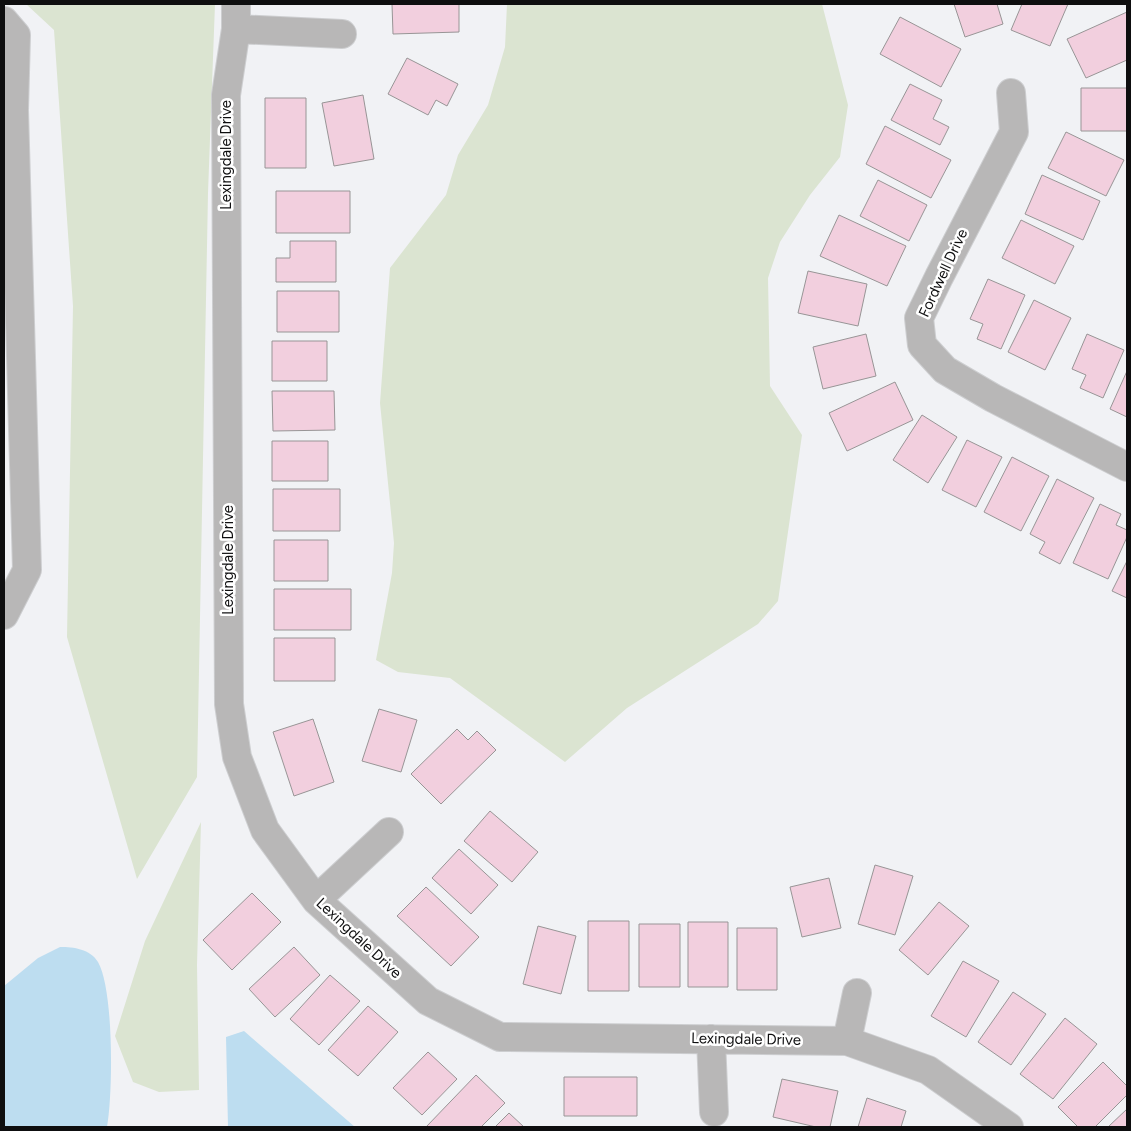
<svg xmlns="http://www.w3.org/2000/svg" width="1131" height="1131" font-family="Figtree,sans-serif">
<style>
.green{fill:#dbe4d1}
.water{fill:#bdddf0}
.building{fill:#f2cfde;stroke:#989596}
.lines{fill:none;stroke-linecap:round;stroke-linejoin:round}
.minor-casing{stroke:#cdced0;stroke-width:30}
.minor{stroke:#b8b7b7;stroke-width:28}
.labels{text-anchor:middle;stroke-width:5;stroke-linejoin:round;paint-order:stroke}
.street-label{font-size:15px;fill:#0e0e0f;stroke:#fff}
</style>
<rect width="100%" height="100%" fill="#f1f2f5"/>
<path class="green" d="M26,4H215L208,193L197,777L137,879L67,637L73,306L54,30Z
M507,4H822L848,105L840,157L810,195L780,242L768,278L770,386L802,435L778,601L758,624L627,708L565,762L450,678L398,672L376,660L392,573L394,543L380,403L390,268L446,195L458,155L488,105L505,47Z
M201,822L197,965L199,1090L159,1092L133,1082L115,1036L145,941Z"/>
<path class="water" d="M60,947C74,947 90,949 98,962C114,990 113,1094 107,1127H4V986L38,958Z
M244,1031L355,1127H228L226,1037Z"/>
<path class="building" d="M392,4H459V32L393,34Z
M954,4H997L1003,24L965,37Z
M1022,4H1068L1050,46L1011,30Z
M1127,12V60L1086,78L1067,39Z
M900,17L961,49L941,87L880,54Z
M407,58L458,84L447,106L436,100L428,115L388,94Z
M910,84L942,100L933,119L949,127L940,145L891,120Z
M1081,88H1127V131H1081Z
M363,95L374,159L334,166L322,103Z
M265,98H306V168H265Z
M885,126L951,160L931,198L866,164Z
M1066,132L1124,160L1106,196L1048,168Z
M1042,175L1100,201L1083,240L1025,214Z
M878,180L927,205L909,241L860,216Z
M276,191H350V233H276Z
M839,215L906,246L887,286L820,256Z
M1021,220L1074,246L1055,284L1002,258Z
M290,241H336V282H276V258H290Z
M808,271L867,284L858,326L798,313Z
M988,279L1025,295L1001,349L977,339L983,324L970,319Z
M277,291H339V332H277Z
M1034,300L1071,318L1045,370L1008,352Z
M866,334L876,376L823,389L813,347Z
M1087,334L1124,350L1103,398L1080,388L1086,375L1072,369Z
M272,341H327V381H272Z
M1127,371V417L1110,409Z
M895,382L913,420L847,451L829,413Z
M272,391H334L335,430L273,431Z
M922,415L957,437L928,483L893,460Z
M967,440L1002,457L976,507L942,490Z
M272,441H328V481H272Z
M1012,457L1049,476L1021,531L984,512Z
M1057,479L1094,498L1060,564L1039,553L1045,542L1030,534Z
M273,489H340V531H273Z
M1100,504L1121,514L1116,525L1127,530V537L1108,579L1073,563Z
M274,540H328V581H274Z
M1127,561V598L1112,591Z
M274,589H351V630H274Z
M274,638H335V681H274Z
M379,709L417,720L401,772L362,761Z
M313,719L334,782L294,796L273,732Z
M457,729L468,740L477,731L496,750L441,804L411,774Z
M490,811L538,852L512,882L464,841Z
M459,849L498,885L471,914L432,878Z
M875,865L913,876L895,935L858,924Z
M829,878L841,928L802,937L790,887Z
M426,887L479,937L451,966L397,916Z
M252,893L281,922L232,970L203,940Z
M939,902L969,926L928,975L899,950Z
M588,921H629V991H588Z
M688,922H728V987H688Z
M639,924H680V987H639Z
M538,926L576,936L561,994L523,984Z
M737,928H777V990H737Z
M294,947L320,975L275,1017L249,989Z
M963,961L999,981L966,1037L931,1016Z
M330,975L360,1001L319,1045L290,1019Z
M1013,992L1046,1014L1011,1065L978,1042Z
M368,1006L398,1032L358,1076L328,1050Z
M1065,1018L1097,1044L1053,1099L1020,1074Z
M428,1052L457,1079L422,1115L393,1088Z
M1103,1062L1127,1086V1095L1095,1127H1078L1058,1107Z
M476,1075L505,1103L481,1127H426Z
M564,1077H637V1116H564Z
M782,1079L838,1091L830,1127H816L773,1117Z
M867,1098L906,1111L901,1127H858Z
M1127,1109V1127H1108Z
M509,1113L524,1127H495Z"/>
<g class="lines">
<defs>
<path id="minor" d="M236,4V29L226,95L229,704L237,757L265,830L316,900L428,1001L500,1037L847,1041L928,1070L1009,1127
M4,21L16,35L14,110L27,570L4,615
M236,29L342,34
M1011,93L1014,132L939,277L919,318L922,345L945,370L993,398L1127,467
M316,900L389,832
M711,1039L714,1112
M847,1041L857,993"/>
</defs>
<use href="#minor" class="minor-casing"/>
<use href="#minor" class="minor"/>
</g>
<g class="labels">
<g class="street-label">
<text transform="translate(226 155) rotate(-90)" y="5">Lexingdale Drive</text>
<text transform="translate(943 273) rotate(-65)" y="5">Fordwell Drive</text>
<text transform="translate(228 560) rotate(-90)" y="5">Lexingdale Drive</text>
<text transform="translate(359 938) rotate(43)" y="5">Lexingdale Drive</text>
<text transform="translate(746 1039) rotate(1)" y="5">Lexingdale Drive</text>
</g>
</g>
<rect width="1131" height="1131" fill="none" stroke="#0e0e0f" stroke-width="10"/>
</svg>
